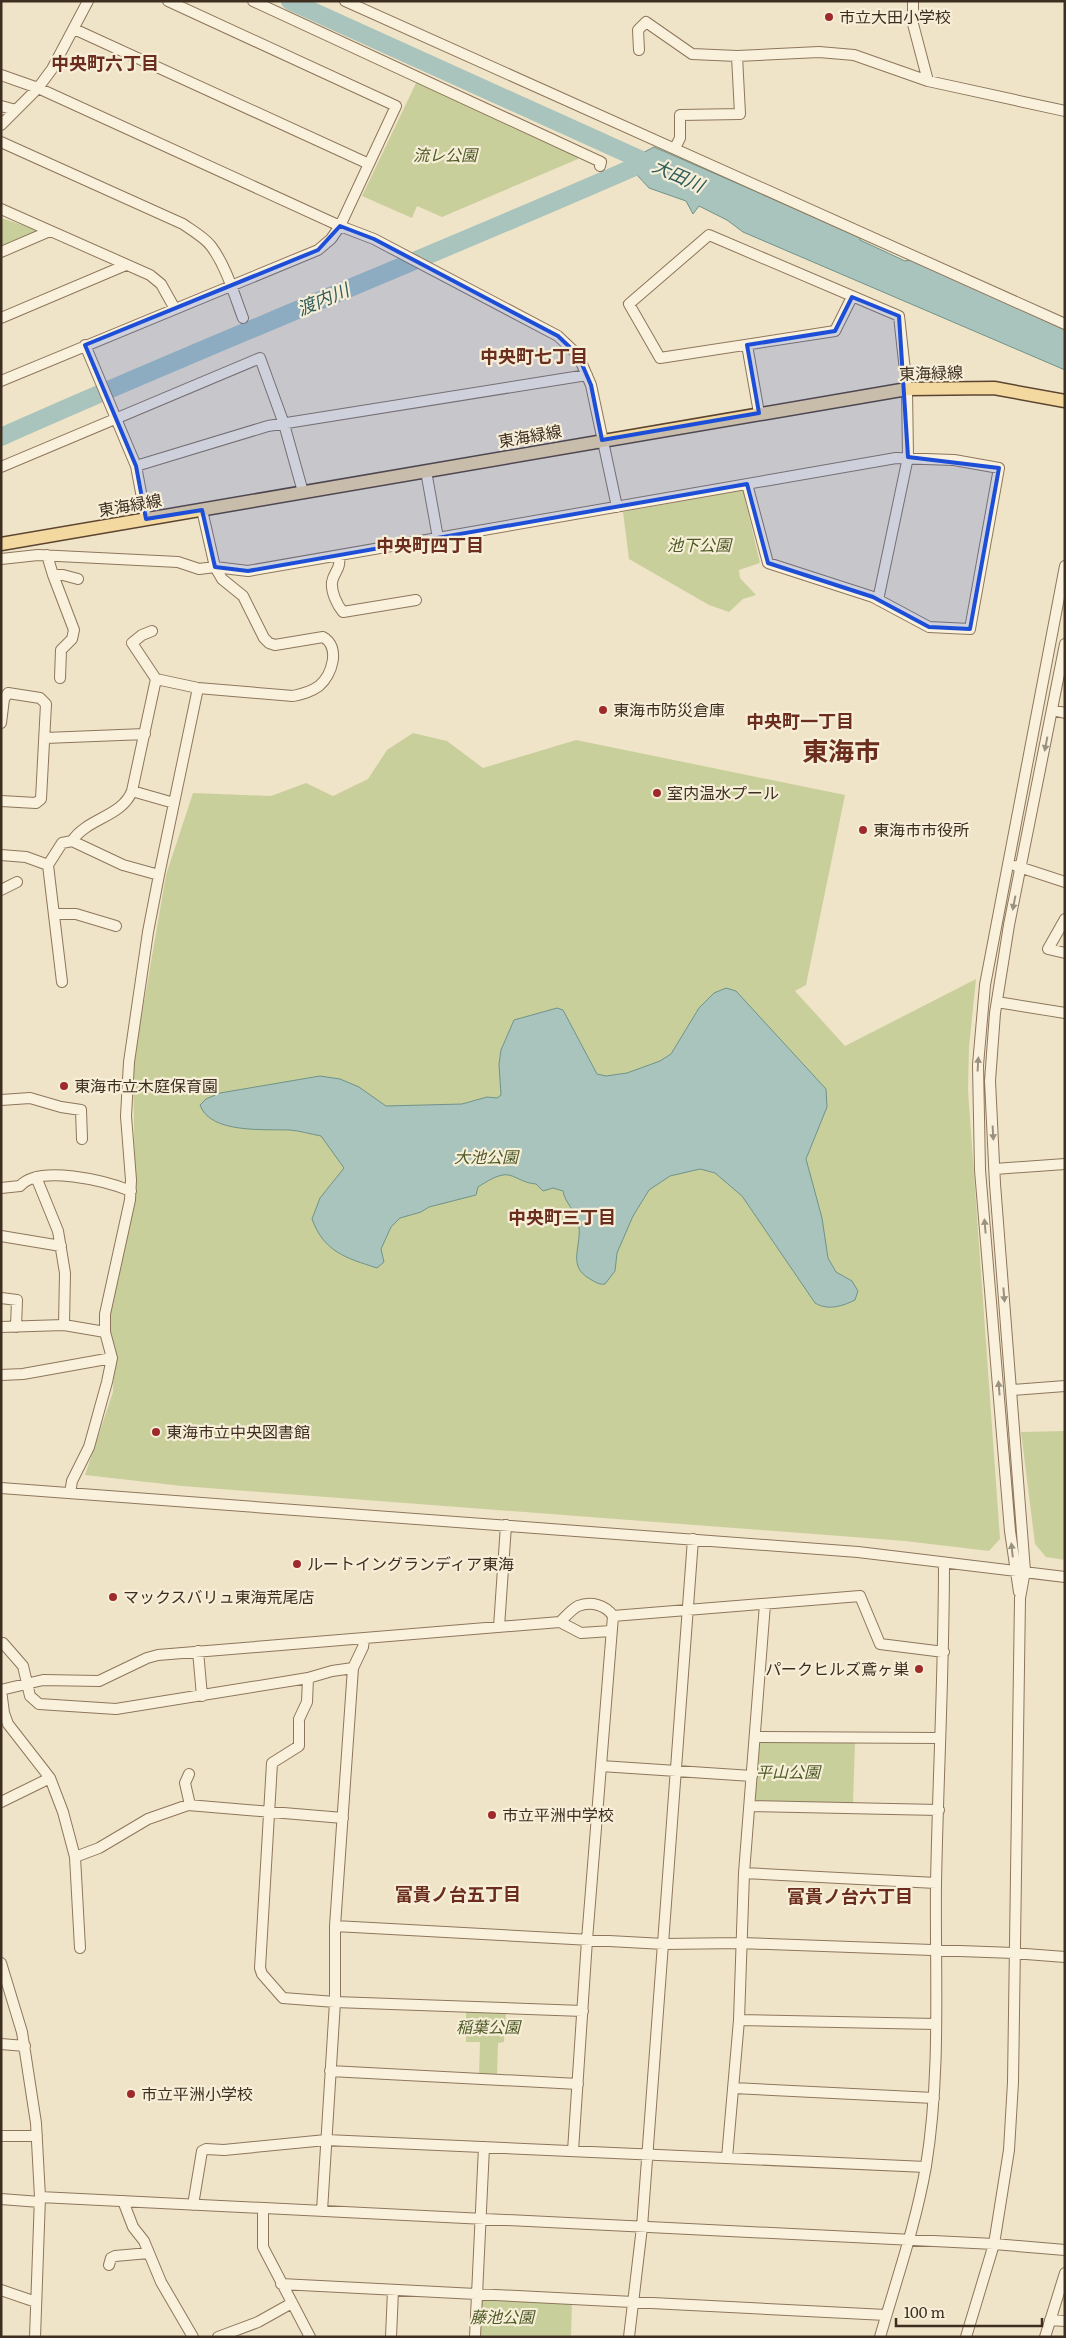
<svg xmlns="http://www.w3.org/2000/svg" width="1066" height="2338" font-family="Literata,'Noto Sans JP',serif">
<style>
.green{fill:#c9cf9b}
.water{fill:#a9c4bc;stroke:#6f938a}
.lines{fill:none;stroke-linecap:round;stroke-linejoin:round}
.river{stroke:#a9c4bc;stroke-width:18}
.minor-casing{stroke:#8d765c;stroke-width:12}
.major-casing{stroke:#5b4430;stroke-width:15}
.minor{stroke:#faf1dc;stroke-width:10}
.major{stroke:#f3d9a0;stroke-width:12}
.oneway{fill:#9c907e}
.marked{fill:#1d4ed8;fill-opacity:0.2;stroke:#1d4ed8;stroke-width:4;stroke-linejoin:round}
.poi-dot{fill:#9e2a2b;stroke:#f7eed8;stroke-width:2}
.labels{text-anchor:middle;stroke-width:4.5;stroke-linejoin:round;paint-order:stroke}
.poi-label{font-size:16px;fill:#3d2e20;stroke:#f7eed8;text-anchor:start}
.park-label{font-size:16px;font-style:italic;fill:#4d5a26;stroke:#f7eed8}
.street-label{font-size:16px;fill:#3d2e20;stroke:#f7eed8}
.neighbourhood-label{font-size:18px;font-weight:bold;fill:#6b2e1e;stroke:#f7eed8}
.water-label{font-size:18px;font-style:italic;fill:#2f5d5a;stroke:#f7eed8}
.town-label{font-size:26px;font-weight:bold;fill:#6b2e1e;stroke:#f7eed8}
</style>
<rect width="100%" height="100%" fill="#f0e4c8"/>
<path class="green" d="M417,81L578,152V159L442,217L417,206L412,218L362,196Z
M1,218L35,229V233L1,247Z
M743,490L760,563L739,570L740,578L756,595L743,599L729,612L709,605L629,559L623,512Z
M413,733L447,741L483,768L576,740L845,795L806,985L795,991L845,1046L976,979L969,1047L968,1090L1000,1539L989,1551L905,1541L182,1486L85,1475L113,1392L114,1363L108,1319L119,1276L135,1196L133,1066L166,875L193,793L271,796L306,783L333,796L368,779L387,750Z
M1065,1431V1560L1046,1557L1035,1544L1021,1432Z
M764,1741L855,1742L853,1804L758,1802L755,1798L759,1744Z
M466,2009L506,2012L504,2042L498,2043L497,2076L479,2075L480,2042H466Z
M483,2296L572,2301L571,2337H478L479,2302Z"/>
<path class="water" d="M654,147L860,237V240L905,261L910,260L1065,328V370L743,232L727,220L699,206L693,214L686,201L649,188L625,162Z
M726,988L736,991L826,1089L827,1107L806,1159L822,1218L828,1258L836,1272L852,1281L858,1291L855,1300C843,1306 828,1311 815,1303L742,1196L715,1173L700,1169L670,1176L649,1190L633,1216L617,1253L615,1271L605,1284C599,1285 595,1282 590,1279C565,1265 584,1244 578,1222C575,1210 565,1203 563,1191L553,1188L543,1191L536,1184C524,1183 519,1178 509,1175C499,1173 486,1182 478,1187L476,1195L429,1207L421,1212L400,1218L391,1227L381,1249L384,1262L377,1268C346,1258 324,1252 312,1219L320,1198L344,1168L321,1136C311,1134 300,1131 290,1130C265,1129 210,1134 200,1105L206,1099L220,1093L320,1076L340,1079L359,1087L386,1106L462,1104L487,1097L497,1098L501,1095L499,1064L501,1050L514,1020L557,1008L563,1010L597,1074L606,1076L627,1073L660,1061L671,1054L699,1008L714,993Z"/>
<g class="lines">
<path class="river" d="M290,1L657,167
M1,437C214,342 432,256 646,162"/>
<defs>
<path id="minor" d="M253,1L601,162L600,166
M345,1L1065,324
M913,1V24L928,81
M74,29L369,164
M639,50L638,30L646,22L692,54L737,56L819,52L854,55L928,81L1065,111
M1,75L38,88L340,226L374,239L558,336L578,355L591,385L617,507
M1,106L16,110
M1,125L38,88L52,69L88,1
M1,142L183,224C193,231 204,237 211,246C226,266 234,294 243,318
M675,148L680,138V115L740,114L737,56
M1,209L150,275L161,284L175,309
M1,252L50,231
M852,297L835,331L660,358L629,304L709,235L899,316L907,389L908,457L878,600
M1,318L126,265
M85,345L136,466L146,519
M747,345L759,413
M1,381L318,250L331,239L340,226L396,106L168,1
M136,466L268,426L587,375
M1,467L260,358L284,424L303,492
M426,471L438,538
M202,510L215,567L248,571L896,458L954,460L999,468L970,629L929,627L873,597L768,563L747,484
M47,555L53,575
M339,556C341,570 334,571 332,582C331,592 337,605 343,612L416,600
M1,559L38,555L178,562L199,569L215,567L222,579L243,596L264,638L269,643L275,645L323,637C341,647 332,675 319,686C311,692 302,694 293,696L198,688L156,679L132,643L142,635L152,631
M60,678L61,650L72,639L74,630L53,575H63L78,579
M156,679L132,791L174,803
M1052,710L1065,713
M1,723L4,699L8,693L40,698L46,704L41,799L36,803L1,801
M45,738L145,734
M72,841C87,818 122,817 132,791
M1,855L26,857L48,865L62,843L72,841L123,865L159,875L148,932L129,1062L126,1116L131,1180L130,1200L105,1314V1332L64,1325L1,1327
M48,865L62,982
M1016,866L1065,882
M159,875L198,688
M1,890L17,882
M54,914H76L116,926
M1065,919L1048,949L1065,953
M997,1002L1065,1013
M1,1100L30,1098L61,1107L81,1110L82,1139
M995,1169L1065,1164
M36,1177L58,1231L65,1273L64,1325
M1,1188L20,1186C39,1164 106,1181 131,1191
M1,1236L61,1246
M1,1298L17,1300L16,1327
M1,1375L23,1374L112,1358
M1012,1390L1065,1386
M1,1488L858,1552L1065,1577
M70,1493L72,1481L89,1447L107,1382L112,1358L105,1332
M1019,1592L1010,1531L980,1170L978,1065L985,985L1065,566
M613,1616L860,1596L880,1644L944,1652
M560,1622L581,1633L611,1631
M499,1627L506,1525
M3,1643L23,1666L30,1696L39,1704L116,1709L308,1678L332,1671L353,1668
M198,1651L202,1696
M308,1678L307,1702L299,1719V1746L272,1763L260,1968L262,1974L283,1998L335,2002L583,2011
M1,1690L43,1680L99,1681L147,1658L158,1655L560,1622C565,1617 572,1609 578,1606C591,1601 606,1605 613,1616L587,1940L573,2151
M1,1690L4,1713L8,1724L50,1778L63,1812L75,1857L80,1948
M755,1737L940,1738
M601,1766L752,1776
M189,1774L185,1783L190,1805
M1,1802L50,1778
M750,1806L939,1810
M75,1857L99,1848L148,1819L188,1805L343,1818
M744,1873L936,1883
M335,1926L664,1944L740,1943L1014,1953L1065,1957
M1,1963L22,2032L36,2123L40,2197L35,2337
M739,2020L936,2024
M1,2044L25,2046
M330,2071L578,2084
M733,2088L934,2098
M1,2136H37
M727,2158L739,2020L744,1873L765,1604
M40,2197L994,2244L1065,2250
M1,2199L40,2202
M123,2201L133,2227L144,2241L161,2282L193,2337
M193,2205L202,2151L206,2149L224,2150L326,2140L926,2167
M263,2208V2247L310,2337
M322,2211L335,2002V1926L353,1668L363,1647L364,1639
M109,2265L111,2258L115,2256L149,2253
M281,2284L886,2315
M1,2290L36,2302
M1050,2320L1065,2321
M218,2337L258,2322L292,2303
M391,2337L393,2290
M475,2337L484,2147
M629,2337L642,2227L693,1539
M880,2337C896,2281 916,2224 926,2166C941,2074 935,1978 936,1884C938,1777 944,1670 944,1563
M966,2337L994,2244L1009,2150L1013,2082L1020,1598L1025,1571L995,1184L990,1081L995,1013L1009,925L1065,644
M1045,2337L1065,2273"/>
<path id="major" d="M1,544L907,389L994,388L1065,401"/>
</defs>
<use href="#minor" class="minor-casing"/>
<use href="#major" class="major-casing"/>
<use href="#minor" class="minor"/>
<use href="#major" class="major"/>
</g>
<defs><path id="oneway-solid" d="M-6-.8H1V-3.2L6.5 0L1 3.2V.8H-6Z" transform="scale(1.25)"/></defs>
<g class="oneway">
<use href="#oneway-solid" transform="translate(1046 744) rotate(101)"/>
<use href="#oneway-solid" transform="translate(1014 903) rotate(101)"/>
<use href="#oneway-solid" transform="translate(978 1064) rotate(-87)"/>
<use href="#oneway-solid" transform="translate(993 1133) rotate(87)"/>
<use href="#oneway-solid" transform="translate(985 1226) rotate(-95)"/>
<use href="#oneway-solid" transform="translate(1004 1295) rotate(85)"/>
<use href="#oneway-solid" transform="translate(999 1388) rotate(-95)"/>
<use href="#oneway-solid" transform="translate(1012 1550) rotate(-96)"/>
</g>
<path class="marked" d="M340,226L374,239L558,336L578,355L591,385L602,440L759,413L747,345L835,331L852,297L899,316L908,457L999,468L970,629L929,627L873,597L768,563L747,484L248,571L215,567L202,510L146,519L136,466L85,345L318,250Z"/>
<g class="poi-dot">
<circle cx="829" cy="17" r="5"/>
<circle cx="603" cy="710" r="5"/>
<circle cx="657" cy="793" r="5"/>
<circle cx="863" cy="830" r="5"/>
<circle cx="64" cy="1086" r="5"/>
<circle cx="156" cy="1432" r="5"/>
<circle cx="297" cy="1564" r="5"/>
<circle cx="113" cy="1597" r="5"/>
<circle cx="919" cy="1669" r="5"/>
<circle cx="492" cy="1815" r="5"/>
<circle cx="131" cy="2094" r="5"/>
</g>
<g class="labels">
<g class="poi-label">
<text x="839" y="23">市立大田小学校</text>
<text x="613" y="716">東海市防災倉庫</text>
<text x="667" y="799">室内温水プール</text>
<text x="873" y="836">東海市市役所</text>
<text x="74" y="1092">東海市立木庭保育園</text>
<text x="166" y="1438">東海市立中央図書館</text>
<text x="307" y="1570">ルートイングランディア東海</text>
<text x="123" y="1603">マックスバリュ東海荒尾店</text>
<text x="909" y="1675" text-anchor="end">パークヒルズ鳶ヶ巣</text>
<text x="502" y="1821">市立平洲中学校</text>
<text x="141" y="2100">市立平洲小学校</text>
</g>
<g class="park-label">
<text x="445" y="161">流レ公園</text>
<text x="699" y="551">池下公園</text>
<text x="486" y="1163">大池公園</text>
<text x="788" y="1778">平山公園</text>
<text x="488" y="2033">稲葉公園</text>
<text x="502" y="2323">藤池公園</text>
</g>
<g class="street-label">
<text transform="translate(931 373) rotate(-2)" y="6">東海緑線</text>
<text transform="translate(530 436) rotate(-10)" y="6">東海緑線</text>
<text transform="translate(130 505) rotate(-10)" y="6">東海緑線</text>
</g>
<g class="neighbourhood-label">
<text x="105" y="70">中央町六丁目</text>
<text x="534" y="363">中央町七丁目</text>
<text x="430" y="552">中央町四丁目</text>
<text x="800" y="728">中央町一丁目</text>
<text x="562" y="1224">中央町三丁目</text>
<text x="458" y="1901">富貴ノ台五丁目</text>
<text x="850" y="1903">富貴ノ台六丁目</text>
</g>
<g class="water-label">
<text transform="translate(678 176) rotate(24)" y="6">大田川</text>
<text transform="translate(323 300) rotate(-23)" y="6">渡内川</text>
</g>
<g class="town-label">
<text x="841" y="761">東海市</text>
</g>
</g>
<rect width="1066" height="2338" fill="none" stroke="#3d2e20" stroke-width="5"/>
<path d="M896 2318v8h146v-8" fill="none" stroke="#3d2e20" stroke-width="2.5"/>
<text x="904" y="2318" font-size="15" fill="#3d2e20" stroke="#f7eed8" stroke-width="4" paint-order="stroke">100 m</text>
</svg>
